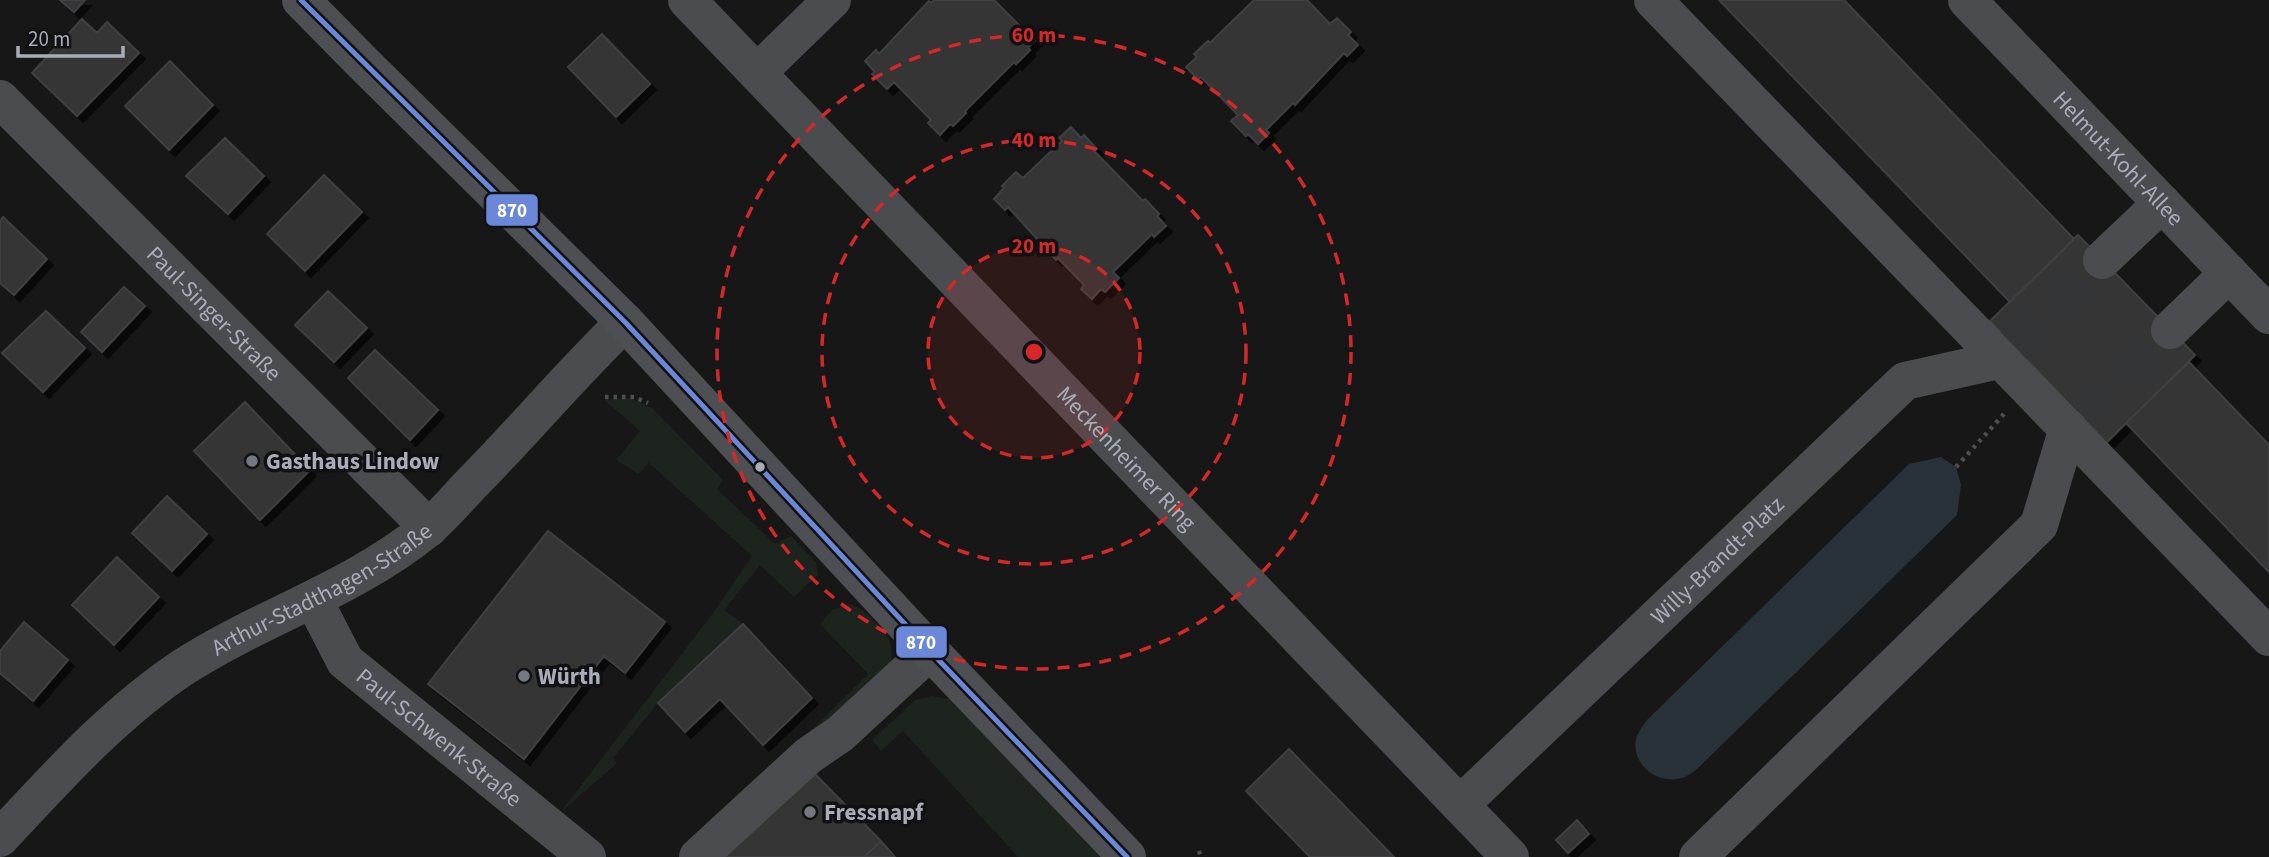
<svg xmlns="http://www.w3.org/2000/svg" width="2269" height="857" font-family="'Source Sans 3',sans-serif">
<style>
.green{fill:#1d241e}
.water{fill:#2a3239}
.building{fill:#353536;stroke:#3f4043;stroke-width:2;filter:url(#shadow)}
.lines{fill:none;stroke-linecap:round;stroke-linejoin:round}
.minor-tunnel{stroke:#343537;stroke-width:38;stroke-dasharray:38 19;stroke-linecap:butt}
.path{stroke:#4d4e52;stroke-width:4.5;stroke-dasharray:3.5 5;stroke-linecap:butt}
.minor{stroke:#4b4c50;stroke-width:38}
.major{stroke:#4d4f52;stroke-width:38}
.bus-1-casing{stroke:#111113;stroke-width:10}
.bus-1{stroke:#6b87d8;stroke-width:5}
.ring{fill:none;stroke:#d62828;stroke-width:3.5;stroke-dasharray:12 9}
.poi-dot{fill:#757880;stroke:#111113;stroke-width:2.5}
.bus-dot{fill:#a8adb8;stroke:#111113;stroke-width:2.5}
.labels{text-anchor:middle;stroke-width:7;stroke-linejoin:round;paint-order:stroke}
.street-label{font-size:23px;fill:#a8adb8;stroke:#111113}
.poi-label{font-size:23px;font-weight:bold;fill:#a8adb8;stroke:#111113;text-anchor:start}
.centre{fill:#d62828;stroke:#111113;stroke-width:3.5}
.ring-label{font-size:21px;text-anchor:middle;font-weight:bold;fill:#d62828;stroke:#111113;stroke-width:7;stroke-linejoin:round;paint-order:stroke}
.line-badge{stroke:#111113;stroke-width:2.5}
.badge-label{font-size:19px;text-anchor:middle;font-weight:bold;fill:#fff}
</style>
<defs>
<filter id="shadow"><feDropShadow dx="6" dy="6" stdDeviation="0" flood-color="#0009"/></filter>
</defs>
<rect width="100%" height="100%" fill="#171717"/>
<path class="green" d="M629,398L652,408L723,480L717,489L775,544L791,536L816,562L818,575L794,597L760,565L724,610L743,624L658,703L613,758L617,763L560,813L713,613L752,556L649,463L638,474L616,460L640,431L604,400Z
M849,604C860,607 864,611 872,619C889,637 896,644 889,669L695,845L868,674L820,624L832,610Z
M931,696L950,699L1101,857H1018L903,731L881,751L872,740L915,700Z"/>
<path class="water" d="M1941,457L1956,467L1961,485L1957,515L1696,770C1692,772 1687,777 1682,778C1658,785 1631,765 1636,739C1638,732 1643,726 1647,720L1909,464Z"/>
<path class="building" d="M60,0H85L74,12Z
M934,0H994L1024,30L1026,27L1037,39L1028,47L1030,50L1016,64L1014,62L965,111L966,113L953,126L950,124L940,135L928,123L931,120L894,82L887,89L872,74L875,72L865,61L876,50L879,54L929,1L931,3Z
M1254,0H1307L1330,24L1337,18L1351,32L1348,35L1358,45L1347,56L1344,53L1295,105L1293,103L1266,130L1269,133L1258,144L1248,134L1246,136L1231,121L1238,115L1201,77L1198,79L1186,67L1197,57L1194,54L1208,41L1210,43Z
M1719,0H1844L2074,239L2010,302Z
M82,19L97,33L107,22L139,53L77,116L32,73Z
M602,34L650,84L616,117L568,67Z
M170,61L213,105L169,150L125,106Z
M1071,127L1081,138L1084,135L1097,149L1094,151L1143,201L1145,199L1159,214L1157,216L1166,226L1154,237L1152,234L1113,272L1119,278L1105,292L1101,289L1092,299L1081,289L1084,285L1058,258L1056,260L1008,207L1005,210L994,199L1004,188L1002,186L1016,172L1023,178L1062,141L1059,138Z
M225,138L264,176L228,214L186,176Z
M324,175L362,212L305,271L267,234Z
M3,217L47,259L14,295L0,283V221Z
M2078,235L2195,355L2106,443L1990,321Z
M124,287L145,306L102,352L81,332Z
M328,291L367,328L334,362L295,325Z
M46,311L85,348L43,392L2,353Z
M375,350L438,410L410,440L348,378Z
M2189,362L2269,445V572L2126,423Z
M245,402L310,470L260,520L194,451Z
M167,496L207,534L172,571L132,533Z
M548,531L665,622L625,673L604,656L524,759L428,684Z
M117,557L159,597L114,645L72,605Z
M24,622L68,660L33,701L0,673V651Z
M743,624L812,698L763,745L720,699L685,732L658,703Z
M1289,749L1394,857H1310L1246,791Z
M812,771L881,841L864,857H718Z
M1577,820L1589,834L1568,853L1556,840Z
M881,841L895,857H864Z"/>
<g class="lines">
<path class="minor-tunnel" d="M2013,346L2102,260
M2081,415L2170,330"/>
<path class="path" d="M605,397H634L648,403
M1956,467L2004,414
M1199,851L1201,857"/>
<g class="minor">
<path id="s1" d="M687,0L1510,857"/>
<path d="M1653,0L2269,637"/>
<path id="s2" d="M1967,0L2269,315"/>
<path d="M757,73L832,0"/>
<path id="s3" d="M0,99L429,528"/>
<path d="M2102,260L2162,203"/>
<path d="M2170,330L2229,273"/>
<path id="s4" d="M313,599L345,661L587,857"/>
<path id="s5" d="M1460,805L1905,381L1999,360"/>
<path id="s6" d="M0,838C57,777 112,715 182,668C261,617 354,589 427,529C444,515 459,496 475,480C526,428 573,372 625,322"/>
<path d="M698,857L808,756L840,734L930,651"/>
<path d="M1698,857L2039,525L2068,428"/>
</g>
<path class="major" d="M301,0L362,62L625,322L930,651L1127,857"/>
<defs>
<path id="bus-1" d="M301,0L625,322L930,651L1127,857"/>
</defs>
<use href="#bus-1" class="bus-1-casing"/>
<use href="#bus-1" class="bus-1"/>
</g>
<circle cx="1034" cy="352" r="106" fill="#d62828" fill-opacity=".12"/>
<g class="ring">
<circle cx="1034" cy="352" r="106"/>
<circle cx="1034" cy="352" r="212"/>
<circle cx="1034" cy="352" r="317"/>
</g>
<g class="poi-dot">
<circle cx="252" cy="461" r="7"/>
<circle cx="524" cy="676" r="7"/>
<circle cx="810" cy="812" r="7"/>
</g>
<circle class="bus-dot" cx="760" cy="467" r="6"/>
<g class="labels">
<g class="street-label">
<text dy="8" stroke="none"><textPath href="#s2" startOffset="219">Helmut-Kohl-Allee</textPath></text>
<text dy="8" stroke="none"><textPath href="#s3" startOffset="303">Paul-Singer-Straße</textPath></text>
<text dy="8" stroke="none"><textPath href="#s1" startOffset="635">Meckenheimer Ring</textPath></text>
<text dy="8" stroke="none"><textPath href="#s5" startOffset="355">Willy-Brandt-Platz</textPath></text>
<text dy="8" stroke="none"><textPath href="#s6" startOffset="410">Arthur-Stadthagen-Straße</textPath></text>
<text dy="8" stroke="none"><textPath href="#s4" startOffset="191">Paul-Schwenk-Straße</textPath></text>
</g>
<g class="poi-label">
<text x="266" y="469">Gasthaus Lindow</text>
<text x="538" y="684">Würth</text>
<text x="824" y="820">Fressnapf</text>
</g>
</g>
<circle cx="1034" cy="352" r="10" class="centre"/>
<g class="ring-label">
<text x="1034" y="42">60 m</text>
<text x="1034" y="147">40 m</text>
<text x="1034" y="253">20 m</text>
</g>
<g class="line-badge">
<rect x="485" y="193" width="54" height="34" rx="7" fill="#6b87d8"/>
<rect x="895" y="625" width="53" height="34" rx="7" fill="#6b87d8"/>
</g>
<g class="badge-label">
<text x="512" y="217">870</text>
<text x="921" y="649">870</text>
</g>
<path d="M18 46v10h105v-10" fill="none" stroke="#a8adb8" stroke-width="3.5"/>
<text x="28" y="46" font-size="21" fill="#a8adb8" stroke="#111113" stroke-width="5" paint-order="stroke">20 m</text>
</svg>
